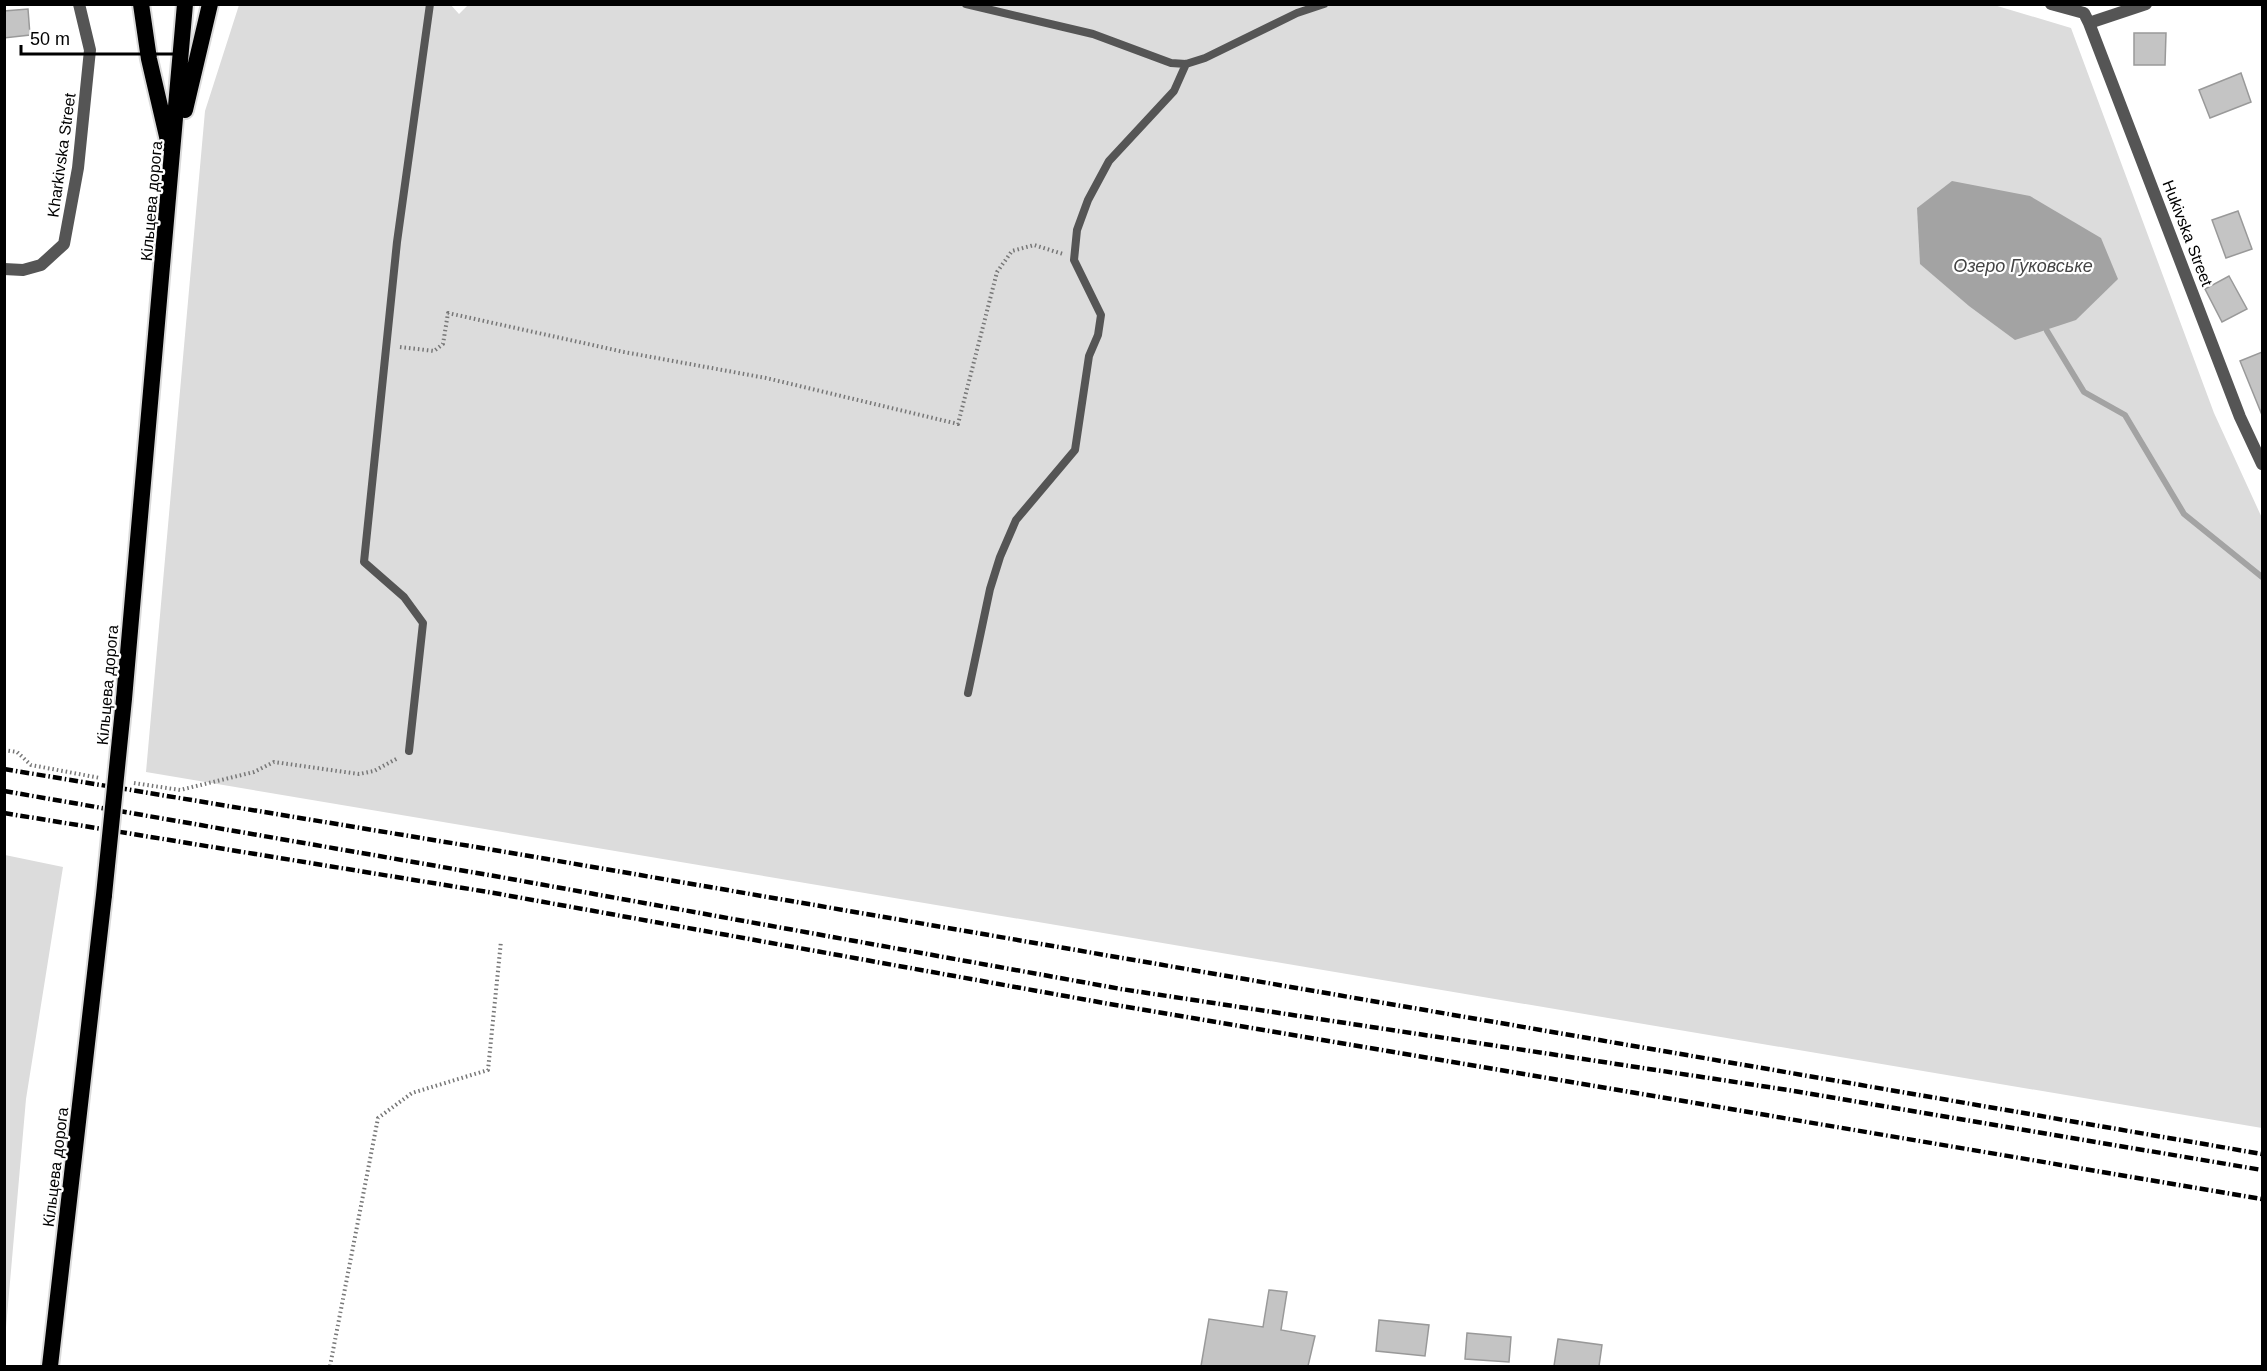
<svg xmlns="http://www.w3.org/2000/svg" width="2267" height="1371" font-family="Helvetica,sans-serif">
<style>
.green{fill:#dcdcdc}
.water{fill:#a3a3a3}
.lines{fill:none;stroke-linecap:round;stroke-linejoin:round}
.stream{stroke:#a3a3a3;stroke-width:6}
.building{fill:#c4c4c4;stroke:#999;stroke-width:1.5}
.trunk-casing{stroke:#dbdbdb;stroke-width:20}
.path{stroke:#777;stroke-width:4;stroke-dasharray:1.5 3;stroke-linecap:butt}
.service{stroke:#555;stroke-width:8}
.minor{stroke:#555;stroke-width:12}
.trunk{stroke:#000;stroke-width:16}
.rail{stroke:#000;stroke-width:4.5;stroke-dasharray:9 3 1.5 3;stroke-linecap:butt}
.trunk-bridge-casing{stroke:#dbdbdb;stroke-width:20;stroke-linecap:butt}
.trunk-bridge{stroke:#000;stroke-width:16}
.labels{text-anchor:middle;stroke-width:4.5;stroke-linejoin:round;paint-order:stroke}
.street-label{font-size:16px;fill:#000;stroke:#fff}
.water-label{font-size:18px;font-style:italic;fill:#444;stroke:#fff}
</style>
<rect width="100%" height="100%" fill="#fff"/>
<path class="green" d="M450,4L459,14L469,4L1994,5L2071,28L2214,413L2262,518V1128L146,772L205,111L239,5Z
M5,855L63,867L26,1099L5,1339Z"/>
<path class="water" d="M1952,181L2030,196L2101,238L2118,279L2076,320L2015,340L1969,306L1920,264L1917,208Z"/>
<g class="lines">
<path class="stream" d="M2047,331L2084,392L2125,415L2184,514L2262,577"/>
</g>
<path class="building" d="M28,9L30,35L4,38V11Z
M2134,33H2166L2165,65H2134Z
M2241,73L2251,102L2210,118L2199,90Z
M2238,211L2252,249L2226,258L2212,220Z
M2229,276L2247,309L2222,322L2205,289Z
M2262,352V415L2240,361Z
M1269,1290L1287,1292L1281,1330L1315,1336L1308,1366H1201L1209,1319L1263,1327Z
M1379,1320L1429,1325L1425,1356L1376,1351Z
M1467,1333L1511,1337L1509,1362L1465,1359Z
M1558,1339L1602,1345L1599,1366H1554Z"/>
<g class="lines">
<defs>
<path id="trunk" d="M141,4L149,59L169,145
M185,110L210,4
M124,699L185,4
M50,1366L104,895"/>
</defs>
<use href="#trunk" class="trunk-casing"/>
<path class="path" d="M400,347L434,351L443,344L448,313L624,352L766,378L958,424L997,272L1012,251L1034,245L1063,254
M4,750L17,752L31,765L100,778
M134,783L180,790L254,772L274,762L359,774L374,771L398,758
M330,1366L378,1118L412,1093L488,1070L501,941"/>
<path class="service" d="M966,4L1093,34L1171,63L1186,64L1205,58L1297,13L1324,4
M968,693L990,589L1000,557L1016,520L1075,450L1089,356L1098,335L1101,315L1074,260L1077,230L1088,200L1109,161L1174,91L1186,64
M409,751L423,623L404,597L364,562L397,242L430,4"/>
<path class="minor" d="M2051,4L2084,13L2089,23L2240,417L2262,464
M2089,23L2146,4
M4,269L23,270L41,265L64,244L78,168L90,50L79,4"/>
<use href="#trunk" class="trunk"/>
<path class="rail" d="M4,769L506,852L2262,1154
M4,791L500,877L1121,989L1788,1090L2262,1170
M4,813L494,893L1104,1003L2262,1199"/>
<defs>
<path id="trunk-bridge" d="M104,895L124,699"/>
</defs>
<use href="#trunk-bridge" class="trunk-bridge-casing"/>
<use href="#trunk-bridge" class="trunk-bridge"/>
</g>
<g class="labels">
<g class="street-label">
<text transform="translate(61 155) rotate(-82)" y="6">Kharkivska Street</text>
<text transform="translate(151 201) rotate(-85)" y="6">Кільцева дорога</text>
<text transform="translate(2188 233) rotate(69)" y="6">Hukivska Street</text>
<text transform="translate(107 685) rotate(-85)" y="6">Кільцева дорога</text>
<text transform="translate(55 1167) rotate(-83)" y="6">Кільцева дорога</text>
</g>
<g class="water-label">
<text x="2023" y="272">Озеро Гуковське</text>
</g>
</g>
<rect width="2267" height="1371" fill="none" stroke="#000000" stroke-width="12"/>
<path d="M21 45v9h159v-9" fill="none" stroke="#000000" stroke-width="3"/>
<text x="30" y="45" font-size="18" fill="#000000" stroke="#ffffff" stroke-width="4.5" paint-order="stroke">50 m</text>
</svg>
